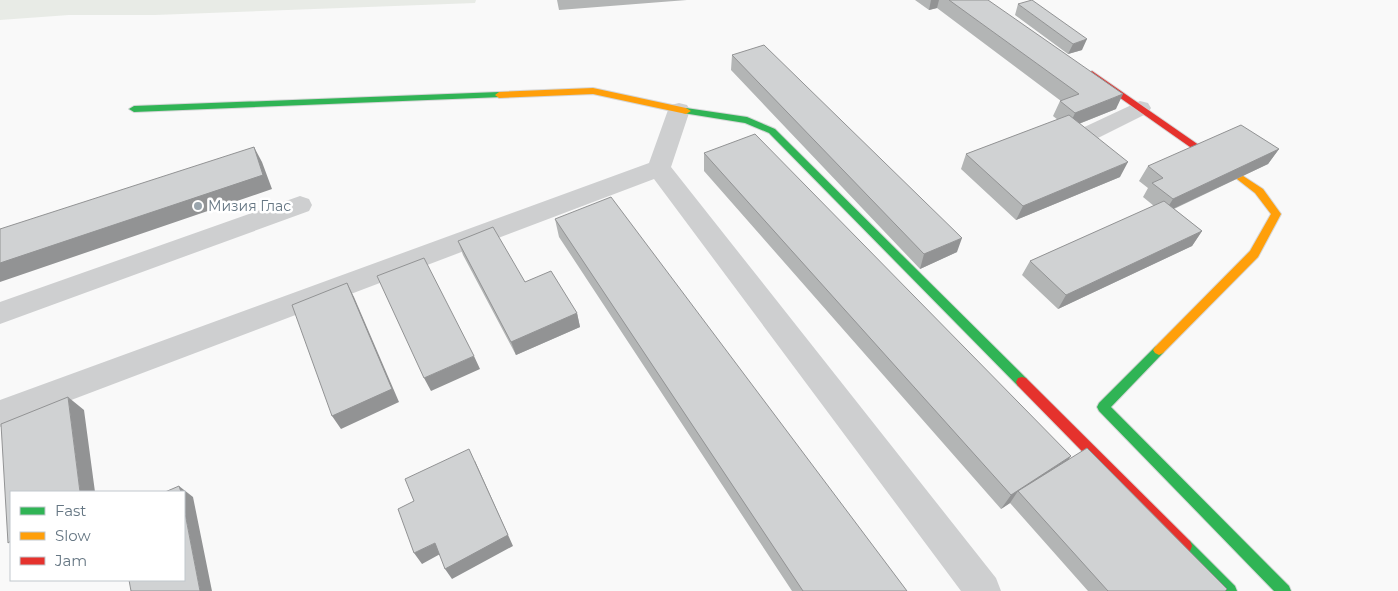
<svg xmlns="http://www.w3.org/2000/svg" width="1398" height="591" font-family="Montserrat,sans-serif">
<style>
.green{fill:#e8ebe6}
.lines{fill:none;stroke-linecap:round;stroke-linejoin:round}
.fast-casing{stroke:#d5d6d7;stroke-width:2}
.slow-casing{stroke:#d5d6d7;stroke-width:2}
.jam-casing{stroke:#d5d6d7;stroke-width:2}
.street{fill:#cecfd0;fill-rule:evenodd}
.fast{fill:#30b455;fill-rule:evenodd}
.slow{fill:#ff9f0a;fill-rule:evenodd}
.jam{fill:#e5322d;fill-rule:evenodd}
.wall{fill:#b3b5b5}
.shaded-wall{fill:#929394}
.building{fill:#d0d2d3;stroke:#929394}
.poi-dot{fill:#99a4ac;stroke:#fff;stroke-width:2}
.labels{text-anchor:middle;stroke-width:5;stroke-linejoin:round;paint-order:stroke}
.poi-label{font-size:14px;fill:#657683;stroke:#fff;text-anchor:start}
</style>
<rect width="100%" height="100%" fill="#f9f9f9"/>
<path class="green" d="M0,0H476L475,3L155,15H69L0,20Z"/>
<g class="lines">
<defs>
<path id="fast" d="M499,92L503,95L502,97L134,112L129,109L134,106Z
M686,108L747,117L775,129L1026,378L1028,382L1026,386L1022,387L1018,386L769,133L745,123L683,113V109Z
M1159,345L1163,347L1165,350L1163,353L1111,407L1289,586L1291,591H1274L1099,411L1097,407L1099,403L1155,347Z
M1185,539L1190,541L1235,586L1237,591H1220L1180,551L1178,546L1180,541Z"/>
<path id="slow" d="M593,88L686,108L691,111L686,114L593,94L499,98L495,95L499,92Z
M1240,174L1263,189L1281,214L1258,257L1163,353L1159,355L1155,353L1153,350L1155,347L1250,251L1271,214L1255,193L1237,179L1235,177L1237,175Z"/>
<path id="jam" d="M1092,71L1206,150V154H1200L1089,76L1088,74Z
M1022,377L1026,378L1190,541L1192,546L1190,551L1185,553L1180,551L1018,386L1016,382L1018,378Z"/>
</defs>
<use href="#fast" class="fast-casing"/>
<use href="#slow" class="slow-casing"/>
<use href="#jam" class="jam-casing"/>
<path class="street" d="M1140,101L1148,103L1151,108L1148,113L1094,140L1086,142L1078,140L1075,135L1078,130Z
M679,103L687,105L690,110L671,167L996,578L1001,591H961L654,179L0,427V400L649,163L668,110L671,105Z
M300,196L309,199L312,205L309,211L0,324V302Z"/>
<use href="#fast" class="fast"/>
<use href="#slow" class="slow"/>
<use href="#jam" class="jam"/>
</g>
<path class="wall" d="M557,0H687L559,10Z
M915,0H988L1116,109L1079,124L1120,177L1016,220L961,169L966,154L1058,120L1053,116L1060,101H1061L937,8L929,10Z
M1018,4L1082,50L1068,54L1015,15Z
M732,55L957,252L920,269L731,70Z
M1279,149L1268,164L1174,209L1202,231L1192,246L1058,309L1022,275L1030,261L1154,206L1143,197L1148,188L1139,181L1148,166Z
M704,153L1071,456L1069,459L1225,591H1088L1010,503L1001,509L704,171Z
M555,219L907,591H792L559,237Z
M458,241L577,313L580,327L516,355L463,255Z"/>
<path class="shaded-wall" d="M931,0H939L937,8L929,10Z
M1087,39L1082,50L1068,54L1073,44Z
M1123,94L1116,109L1068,128L1075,113Z
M254,147L262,162L272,189L0,282V263Z
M1279,149L1268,164L1164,213L1173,199Z
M1128,162L1120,177L1016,220L1023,206Z
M1202,231L1192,246L1058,309L1066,295Z
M962,238L957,252L920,269L924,254Z
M347,283L354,297L399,402L341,429L332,416Z
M577,313L580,327L516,355L511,342Z
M474,356L480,369L431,391L424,378Z
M68,397L84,410L95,492H80Z
M1071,456L1060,470L1018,491L1010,503L1001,509L1011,495Z
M475,461L513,546L452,579L445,569Z
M179,486L193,497L212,591H200L184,508V492H181Z
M435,543L442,553L422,564L414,553Z"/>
<path class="building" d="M949,0H988L1123,94L1075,113L1060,101L1079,94Z
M1032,0L1087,39L1073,44L1018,4Z
M764,45L962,238L924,254L732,55Z
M1069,115L1128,162L1023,206L966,154Z
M1241,125L1279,149L1173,199L1152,183L1163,178L1148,166Z
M755,134L1071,456L1011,495L704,153Z
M254,147L263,175L0,263V229Z
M611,197L907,591H803L555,219Z
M1164,201L1202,231L1066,295L1030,261Z
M493,227L525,282L551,271L577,313L511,342L458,241Z
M424,258L474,356L424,378L377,276Z
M347,283L392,389L332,416L292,305Z
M68,397L80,492H11V541L8,543L1,424Z
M1087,448L1227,589L1225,591H1108L1018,491Z
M469,449L508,535L445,569L435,543L414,553L398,509L414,501L405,479Z
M179,486L181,492H165Z
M184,508L200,591H131L129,580H184Z"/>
<circle class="poi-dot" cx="198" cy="206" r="5"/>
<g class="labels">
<g class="poi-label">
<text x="208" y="211">Мизия Глас</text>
</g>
</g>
<rect x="10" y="491" width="175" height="90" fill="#ffffff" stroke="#c1c8cd"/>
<rect x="20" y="507" width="25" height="8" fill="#30b455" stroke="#c1c8cd"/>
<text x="55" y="516" font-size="15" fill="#657683">Fast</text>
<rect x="20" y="532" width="25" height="8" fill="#ff9f0a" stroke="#c1c8cd"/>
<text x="55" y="541" font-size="15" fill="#657683">Slow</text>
<rect x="20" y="557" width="25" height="8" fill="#e5322d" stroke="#c1c8cd"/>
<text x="55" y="566" font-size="15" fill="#657683">Jam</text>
</svg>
